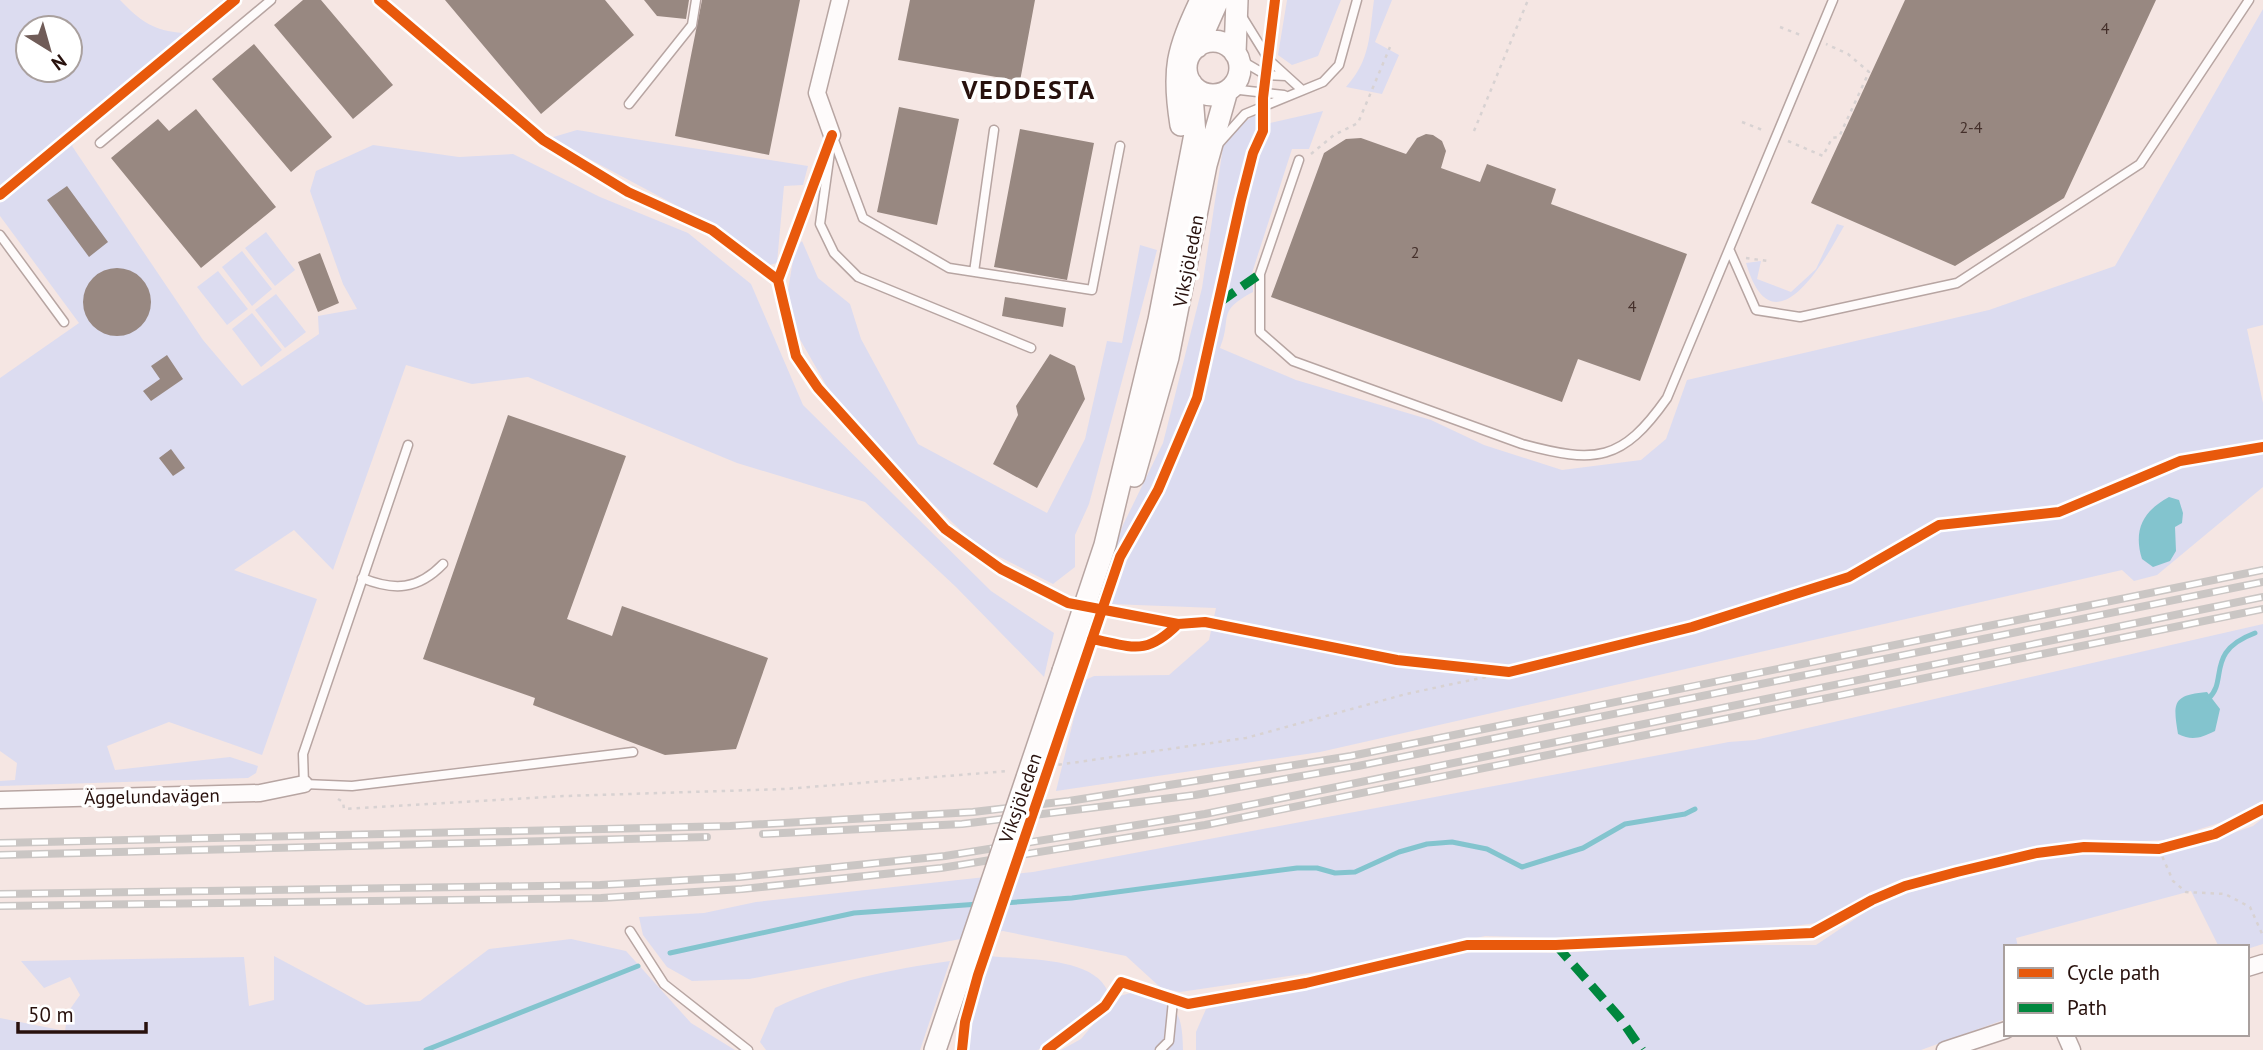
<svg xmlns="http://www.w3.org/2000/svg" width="2263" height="1050" font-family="'PT Sans',sans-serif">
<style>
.green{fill:#dcdcf0;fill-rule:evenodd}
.water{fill:#83c4ce}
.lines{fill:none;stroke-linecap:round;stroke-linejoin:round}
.stream{stroke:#83c4ce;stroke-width:5}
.building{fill:#988881}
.lane-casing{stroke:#b7a5a2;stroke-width:11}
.street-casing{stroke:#b7a5a2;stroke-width:19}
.secondary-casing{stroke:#b7a5a2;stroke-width:24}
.path{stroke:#d8d2d2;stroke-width:2.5;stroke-dasharray:3.5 5;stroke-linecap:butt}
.lane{stroke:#fefbfb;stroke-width:8}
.street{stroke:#fefbfb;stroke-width:16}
.secondary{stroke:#fefbfb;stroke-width:21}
.rail-casing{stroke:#cac6c4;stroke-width:8}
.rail{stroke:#fff;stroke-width:5;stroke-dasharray:16;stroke-linecap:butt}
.secondary-bridge-casing{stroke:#b7a5a2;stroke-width:24;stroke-linecap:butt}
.secondary-bridge{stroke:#fefbfb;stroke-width:21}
.quiet{stroke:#00873e;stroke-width:9;stroke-dasharray:18 9;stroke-linecap:butt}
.cycleway-casing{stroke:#fff;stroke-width:15}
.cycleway{stroke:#e8590c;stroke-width:10}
.labels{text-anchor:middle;stroke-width:7;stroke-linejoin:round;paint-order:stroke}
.number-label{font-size:16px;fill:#442f2a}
.street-label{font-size:19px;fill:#28110d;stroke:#fff}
.district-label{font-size:26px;font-weight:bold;letter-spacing:2px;fill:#28110d;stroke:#fff}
</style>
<rect width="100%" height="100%" fill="#f5e6e3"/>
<path class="green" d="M0,0H120C140,21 154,31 183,33L223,0H230L94,113L72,146L203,340L242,386L319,334L318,316L357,309L343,284L310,191L316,171L373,145L459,157L513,154L600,197L688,233L751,284L803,405L991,591L1054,633L1044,677L956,587L865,502L737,463L528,377L472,384L406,365L333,570L294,530L234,570L317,599L262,755L169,722L107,746L115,770L230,757L258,766L256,773L248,778L0,786V781L15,780L17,763L0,751V378L79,323L0,216ZM28,28H70V70H28Z
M1287,0H1341L1318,56L1292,65L1278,55Z
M1374,0H1392L1375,42L1399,55L1382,94L1346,87C1371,59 1369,36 1374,0Z
M2263,9V325L2247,329L2263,403V487L2157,575L2134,581L2122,570L1320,752L1056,791L1083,681L1094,676L1169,675L1209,640L1216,608L1110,604L1097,593L1123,525L1163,443L1202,288L1223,147L1228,135L1254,115L1266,124L1323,111L1309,149H1292L1252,273L1253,292C1215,312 1233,317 1220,348L1296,380L1431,420L1484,445L1562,470L1641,460L1666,439L1687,380L1989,310L2115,266Z
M577,130L808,166L803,185L784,186L777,263L766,266L726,232L550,138Z
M1837,224L1844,226C1822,266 1772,352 1746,263L1761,261L1757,279L1791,292L1816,269Z
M266,232L295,270L275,286L245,248Z
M802,241L818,278L850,304L861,339L918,444L1047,513L1085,439L1107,341L1122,343L1140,245L1157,250L1089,504L1075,535V567L1053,584L976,545L912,484L833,397L794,329L788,290L795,248Z
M242,251L272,289L252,306L222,267Z
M218,271L248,309L227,325L197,287Z
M276,294L306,332L285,348L255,310Z
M252,313L282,350L261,367L232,329Z
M2263,624V800L2238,817L2165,840L2031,847L1899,881L1824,922L1786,927L1585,939L1485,936L1344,968L1180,992L1161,988L1126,956L1003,931L749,979L692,981L667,967L643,935L639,917L704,913L756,902L1033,872L1729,742L1755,740Z
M2263,818V944L2247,949V947H2219L2191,891L2016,938L2018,947H2006V1019L1921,1050H1196V1032L1206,1009L1481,950L1559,953L1681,945H1816L1885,899L2020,863L2085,852L2143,856L2205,843L2253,826Z
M571,939L626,951L691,1023L735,1050H0V1018L65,1031L68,1012L80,995L70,977L44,988L21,961L244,957L249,1006L274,1000V956L366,1005L420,1001L489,949Z
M990,956C1023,960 1094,956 1108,992C1091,1014 1065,1043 1037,1050C1016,1050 987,1050 965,1050L976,997Z
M950,961L920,1050H766L760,1042L775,1008C831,981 888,970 950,961Z
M1134,992C1175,1006 1182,1005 1183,1050H1061L1081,1039L1116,997Z"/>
<path class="water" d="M2169,497L2179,500L2183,513L2182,523L2175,527L2176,551L2170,561L2153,567L2142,559C2133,530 2143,511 2169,497Z
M2207,692L2220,709L2215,731C2201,738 2192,741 2178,734C2173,703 2172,695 2207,692Z"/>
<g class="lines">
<path class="stream" d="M2208,699C2229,681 2204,652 2255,633
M989,904L1072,898L1297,868H1317L1335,873L1355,872L1399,852L1427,844L1452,842L1487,849L1522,867L1583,848L1625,824L1685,814L1695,809
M670,953L854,913L979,904
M426,1050L638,966"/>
</g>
<path class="building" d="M303,0H321L393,85L353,119L274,25Z
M445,0H605L634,35L541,114Z
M644,0H689L686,19L657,16Z
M702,0H800L769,155L675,136Z
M910,0H1035L1020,81L898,60Z
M1905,0H2156L2064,198L1955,266L1811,203Z
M254,44L332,137L291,172L212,79Z
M899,107L959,119L937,225L877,212Z
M196,109L276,207L201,268L111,158L158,119L169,131Z
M1020,129L1094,143L1067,280L994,267Z
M1426,134L1433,135L1442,141L1446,151L1441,168L1480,182L1487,164L1556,189L1551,204L1687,254L1640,381L1578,359L1562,402L1271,297L1324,153L1346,139L1361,138L1406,154L1417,138Z
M67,186L108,242L89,257L47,200Z
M320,253L339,303L318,312L298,262Z
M83 302a34 34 0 1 1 68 0a34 34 0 1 1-68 0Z
M1005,297L1066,308L1063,327L1002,316Z
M1050,354L1075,366L1085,399L1037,488L993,464L1018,415L1016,406Z
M167,355L183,379L151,401L143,391L160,379L151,366Z
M508,415L626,456L567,619L612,636L622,606L768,658L736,749L665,755L533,705L535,698L423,659Z
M171,449L185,468L173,476L159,458Z"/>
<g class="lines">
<defs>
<path id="lane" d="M1243,18L1269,60L1301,89
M1237,58L1266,75L1286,76
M1231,89L1284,95
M629,104L692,25L696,0
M832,135L863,218L949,268L1092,290L1120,146
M832,138L820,224L834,253L858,277L1031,348
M1220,142L1245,114L1323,82L1339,65L1357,0
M100,143L271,0
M1299,160L1260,274V332L1293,361L1522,444C1596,464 1622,462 1667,398L1833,0
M0,235L64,322
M1730,251L1756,310L1800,317L1957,283L2140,164L2249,0
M974,272L994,130
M408,445L303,754L304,784L352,786L633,752
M362,578C394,591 418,590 443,564
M630,931L664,984L748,1050
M1160,1050L1169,1041L1173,1001"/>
<path id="street" d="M832,135L817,93L840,0
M0,800L260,793L304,784
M2247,968L2263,963
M2065,1034L2072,1050
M1945,1050L2006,1030"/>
<path id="secondary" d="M1186 68a27 27 0 1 1 54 0a27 27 0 1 1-54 0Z
M1197,47L1218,0
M1235,53L1237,0
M1181,125C1172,69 1177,51 1201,0
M1134,476L1168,357L1206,165L1226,94
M1063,671L1105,545L1159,320L1195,134L1191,83
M935,1050L960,976"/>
</defs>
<use href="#lane" class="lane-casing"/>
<use href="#street" class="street-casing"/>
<use href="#secondary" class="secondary-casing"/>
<path class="path" d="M1780,27L1803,36
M1742,122L1765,131
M1474,131L1528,0
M1788,141L1823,156L1832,138L1839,137L1869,72L1848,54L1826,44
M1311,154L1334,135L1358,123L1390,47
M1746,258L1768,261
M1050,766L1246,738L1406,694L1509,672
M338,799L343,802L344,809L565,796L785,789L1009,771
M2159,849L2173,881L2186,892L2225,894L2250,907L2263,936"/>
<use href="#lane" class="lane"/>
<use href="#street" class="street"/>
<use href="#secondary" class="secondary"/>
<defs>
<path id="rail" d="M763,834L962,824L1195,795L1358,766L2263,582
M0,843L730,826L973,812L1069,801L1351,756L2263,570
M0,855L707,837
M0,894L600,885L740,877L945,856L1205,814L2263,597
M0,906L601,898L742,889L941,868L1205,825L2263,609"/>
</defs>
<use href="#rail" class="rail-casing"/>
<use href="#rail" class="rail"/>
<defs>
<path id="secondary-bridge" d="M960,976L1063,671"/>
</defs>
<use href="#secondary-bridge" class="secondary-bridge-casing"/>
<use href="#secondary-bridge" class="secondary-bridge"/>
<path class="quiet" d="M1220,302L1260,274
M1556,945L1620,1018L1642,1050"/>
<defs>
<path id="cycleway" d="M379,0L543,140L628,192L712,230L778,280
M832,135L778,280L796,356L818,388L945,529L1001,569L1068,603L1178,624L1205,622L1397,660L1509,672L1692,627L1849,577L1939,525L2059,512L2180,461L2263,447
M0,195L235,0
M1092,639C1133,647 1146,656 1178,624
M962,1050L965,1022L978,975L1120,557L1158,490L1197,398L1241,200L1253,153L1263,131V98L1275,0
M1047,1050L1105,1006L1121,982L1188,1004L1306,983L1467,945H1556L1812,933L1872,900L1905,886L1957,872L2037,853L2084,847L2159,849L2215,834L2263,809"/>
</defs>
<use href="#cycleway" class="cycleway-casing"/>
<use href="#cycleway" class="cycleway"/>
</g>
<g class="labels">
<g class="number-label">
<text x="2105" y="34">4</text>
<text x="1971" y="133">2-4</text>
<text x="1415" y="258">2</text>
<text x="1632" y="312">4</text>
</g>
<g class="street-label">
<text transform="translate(1188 261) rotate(-79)" y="7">Viksjöleden</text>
<text transform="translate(152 796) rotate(-1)" y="7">Äggelundavägen</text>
<text transform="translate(1020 798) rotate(-71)" y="7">Viksjöleden</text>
</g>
<g class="district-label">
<text x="1029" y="99">VEDDESTA</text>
</g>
</g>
<rect x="2004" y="945" width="245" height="91" fill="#ffffff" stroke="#a9a09e" stroke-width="2"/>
<rect x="2018" y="968" width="35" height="10" fill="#e8590c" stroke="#a9a09e" stroke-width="2"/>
<text x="2067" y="980" font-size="21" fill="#28110d">Cycle path</text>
<rect x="2018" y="1003" width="35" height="10" fill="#00873e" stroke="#a9a09e" stroke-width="2"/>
<text x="2067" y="1015" font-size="21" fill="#28110d">Path</text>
<g transform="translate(49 49) rotate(143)"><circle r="33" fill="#ffffff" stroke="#a9a09e" stroke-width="2"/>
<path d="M0-5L12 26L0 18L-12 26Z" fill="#705c58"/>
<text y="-10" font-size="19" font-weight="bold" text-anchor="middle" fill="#28110d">N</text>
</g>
<path d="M18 1022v10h128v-10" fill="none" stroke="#28110d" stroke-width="3.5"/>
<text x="28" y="1022" font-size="21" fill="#28110d" stroke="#ffffff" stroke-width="5" paint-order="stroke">50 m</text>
</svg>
